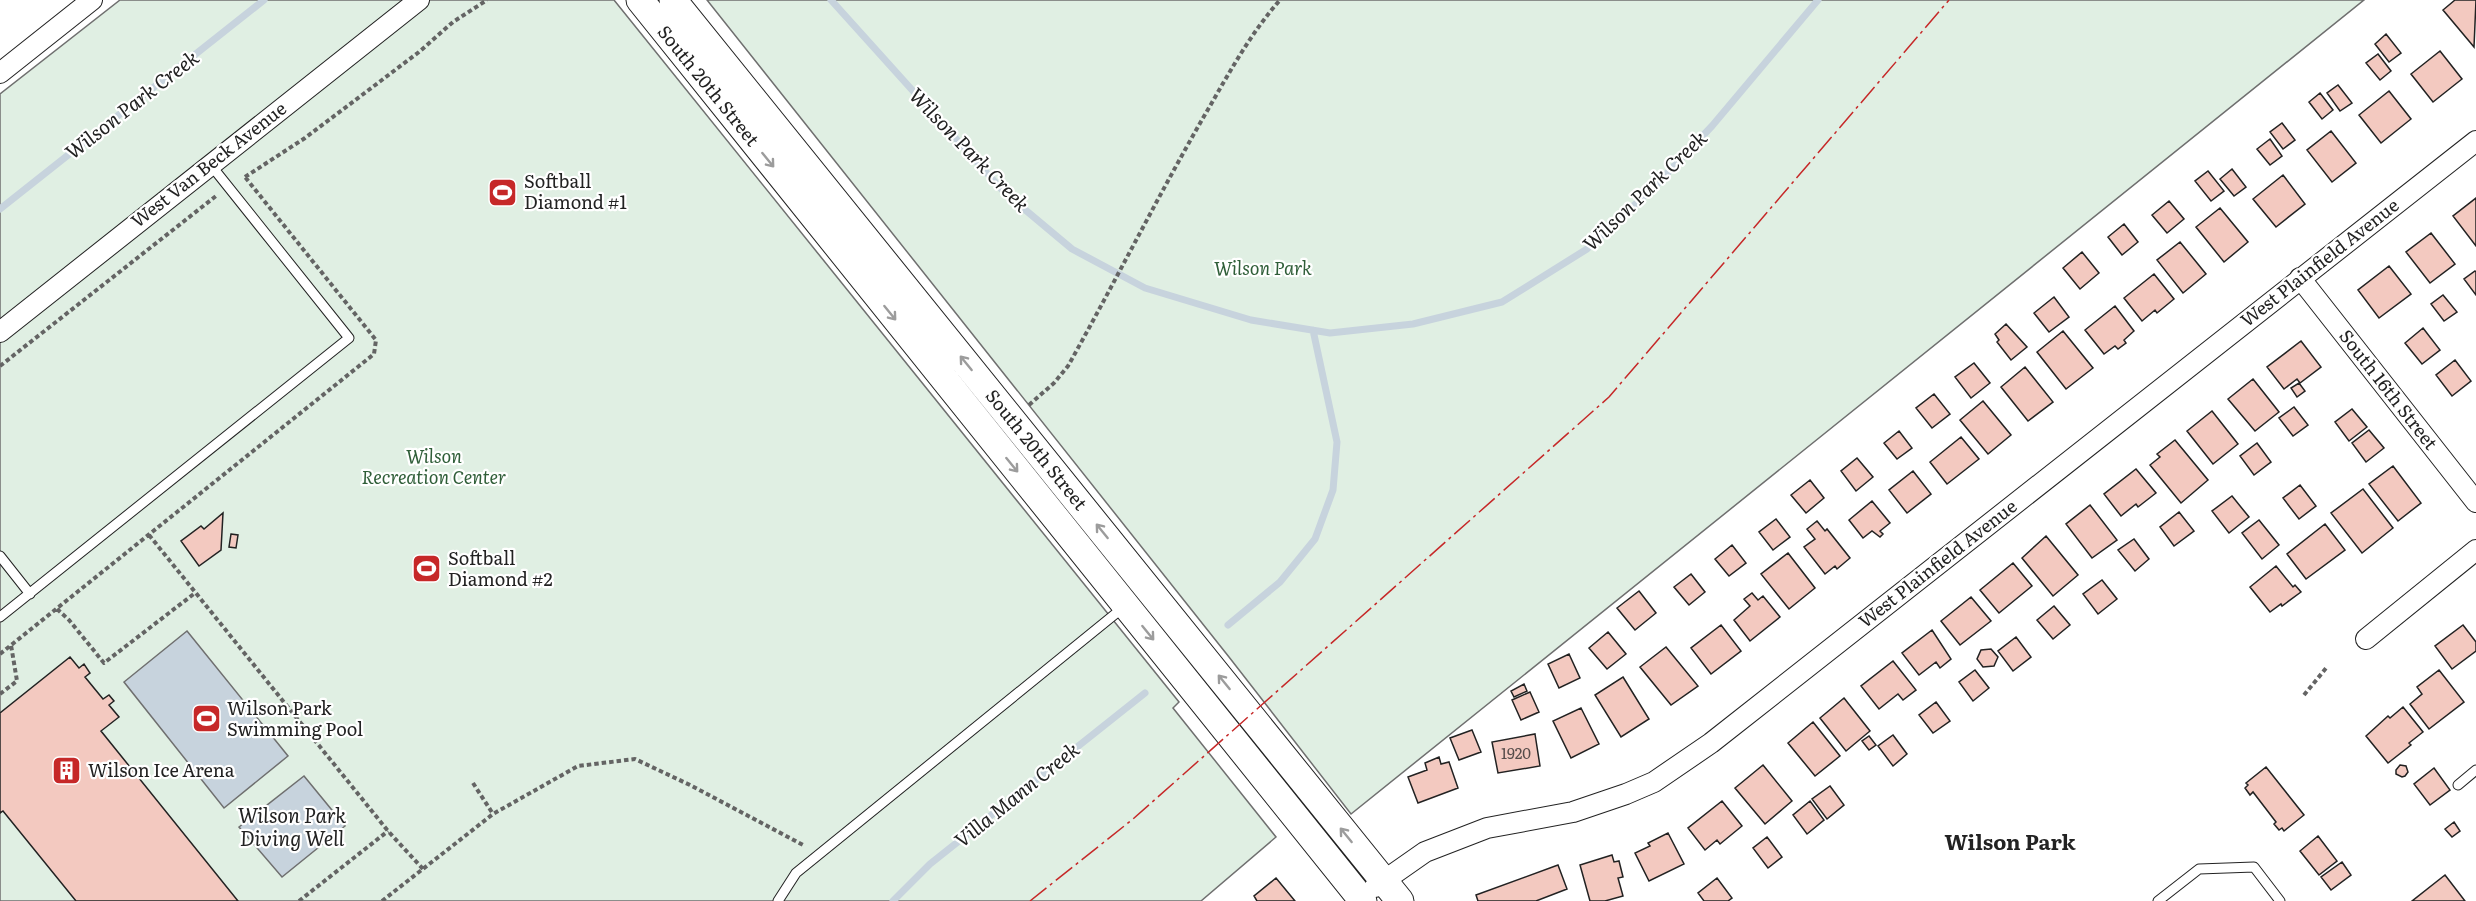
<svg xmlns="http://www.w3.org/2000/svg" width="2476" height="901" font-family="Literata,serif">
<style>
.green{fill:#e0efe3;stroke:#6f6f6f;stroke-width:1.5}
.water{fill:#c7d3dd;stroke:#6f6f6f;stroke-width:1.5}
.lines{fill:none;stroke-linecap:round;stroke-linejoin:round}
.stream{stroke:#c7d3dd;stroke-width:7}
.building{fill:#f3c9c0;stroke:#222;stroke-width:1.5}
.lane-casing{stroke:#222;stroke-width:11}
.street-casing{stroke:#222;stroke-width:22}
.secondary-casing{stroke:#222;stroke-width:29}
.path{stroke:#646464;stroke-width:4;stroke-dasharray:4.5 3;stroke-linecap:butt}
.lane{stroke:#fff;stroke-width:9}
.street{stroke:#fff;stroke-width:20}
.secondary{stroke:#fff;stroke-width:27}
.power{stroke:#c62828;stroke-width:1.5;stroke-dasharray:21 4.5 3 4.5;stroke-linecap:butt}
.oneway{stroke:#9c9c9c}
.labels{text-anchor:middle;stroke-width:4.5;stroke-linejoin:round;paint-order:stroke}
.number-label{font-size:15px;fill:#564c4a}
.street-label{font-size:18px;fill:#222;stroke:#fff}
.poi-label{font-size:18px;fill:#222;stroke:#fff;text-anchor:start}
.park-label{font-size:18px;font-style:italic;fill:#2f5e38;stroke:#fff}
.water-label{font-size:20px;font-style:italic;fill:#222;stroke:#fff}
.quarter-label{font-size:21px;font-weight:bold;fill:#222;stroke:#fff}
</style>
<rect width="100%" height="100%" fill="#fff"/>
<path class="green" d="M120,0H614L1179,702L1173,708L1276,837L1201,901H0V94Z
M707,0H2364L1351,814L1229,657Z"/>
<path class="water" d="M187,631L288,756L224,808L124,682Z
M304,776L345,826L282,877L239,827Z"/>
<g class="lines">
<path class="stream" d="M831,0L1004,192L1072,249L1145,288L1251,320L1330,333L1413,324L1502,302L1587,249L1657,184L1712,126L1818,0
M0,209L264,0
M1228,625L1280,582L1315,539L1333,490L1337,442L1313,330
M893,901L930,864L1145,693"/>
</g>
<path class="building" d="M2455,0H2476L2474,47L2443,10Z
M2386,34L2401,53L2389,62L2375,44Z
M2440,51L2462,79L2433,102L2411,74Z
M2378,54L2391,71L2380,80L2366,63Z
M2338,85L2352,103L2340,111L2327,93Z
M2389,91L2411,119L2381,143L2359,115Z
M2320,93L2333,110L2322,119L2309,102Z
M2282,123L2295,140L2283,149L2270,132Z
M2331,131L2356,163L2332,182L2307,150Z
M2270,139L2282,156L2270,165L2257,149Z
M2232,169L2246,187L2234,196L2220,179Z
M2208,171L2224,191L2211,201L2195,181Z
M2283,175L2305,204L2276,227L2253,199Z
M2476,198V246L2453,216Z
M2169,201L2184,219L2167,233L2152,215Z
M2220,208L2248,242L2224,262L2196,227Z
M2124,224L2138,242L2122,255L2108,237Z
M2431,233L2455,264L2430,283L2406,252Z
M2180,242L2206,274L2183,293L2157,260Z
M2082,252L2099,273L2080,289L2063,268Z
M2389,266L2411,294L2379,318L2358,290Z
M2475,271L2476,272V295L2464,279Z
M2154,274L2174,299L2157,313L2155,310L2142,321L2124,298Z
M2443,295L2457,312L2444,321L2431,304Z
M2054,297L2069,317L2049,332L2034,313Z
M2115,306L2134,331L2124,340L2126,343L2118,349L2115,346L2104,354L2085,330Z
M2006,324L2027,347L2011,360L1997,342L1999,340L1995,334Z
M2423,328L2440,350L2422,364L2405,343Z
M2063,331L2093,368L2066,389L2037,352Z
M2301,341L2321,367L2300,383L2297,379L2284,389L2267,367Z
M2455,360L2471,381L2452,396L2436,375Z
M1974,363L1990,383L1971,398L1955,377Z
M2025,367L2053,402L2028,421L2001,387Z
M2253,379L2279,412L2255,431L2228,399Z
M2299,383L2305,391L2297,397L2291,388Z
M1934,394L1950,414L1932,428L1916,408Z
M1983,401L2011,435L1988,454L1960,420Z
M2294,407L2308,425L2293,436L2279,418Z
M2352,409L2367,427L2349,441L2335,422Z
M2212,411L2238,444L2213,464L2187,431Z
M2369,430L2384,448L2366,462L2352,443Z
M1899,431L1912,448L1897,459L1884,443Z
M1961,437L1979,459L1947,484L1930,462Z
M2175,440L2208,480L2181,503L2150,465L2160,457L2157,454Z
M2257,443L2271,462L2254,475L2240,456Z
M1857,458L1873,477L1856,491L1841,471Z
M2393,466L2421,503L2398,521L2369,484Z
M2136,469L2156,493L2138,507L2136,504L2121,516L2104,494Z
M1913,471L1931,494L1907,513L1889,490Z
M1810,480L1824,498L1806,513L1791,495Z
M2300,485L2316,506L2299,519L2283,498Z
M2363,489L2393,528L2362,553L2331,513Z
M2232,496L2249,517L2229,533L2212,511Z
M1872,501L1890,523L1880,531L1883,534L1880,537L1872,531L1863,538L1849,520Z
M2090,505L2117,540L2092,558L2066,524Z
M2179,512L2194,531L2174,546L2160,527Z
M223,513L221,550L199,566L181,541L201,526L204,529Z
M1776,519L1790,537L1773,550L1759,532Z
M2259,520L2279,545L2262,559L2242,533Z
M1817,521L1825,531L1827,529L1850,558L1837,569L1835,566L1825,574L1804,547L1815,539L1807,529Z
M2325,524L2345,550L2306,579L2287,554Z
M231,534L238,535L236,548L229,547Z
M2046,536L2078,575L2053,596L2022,558Z
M2134,539L2149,559L2135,571L2118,550Z
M1732,545L1746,563L1729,576L1715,559Z
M1788,553L1815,588L1789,609L1761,574Z
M2013,563L2032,586L1999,613L1980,590Z
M2276,566L2293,587L2295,585L2301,592L2282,606L2281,604L2270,612L2250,587Z
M1691,574L1705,592L1689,605L1674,587Z
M2102,580L2117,599L2098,614L2083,594Z
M1639,591L1656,613L1635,630L1617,608Z
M1752,593L1758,600L1763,596L1780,617L1750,641L1734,620L1750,606L1744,599Z
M1971,597L1991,621L1960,645L1941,621Z
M2054,606L2070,625L2053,639L2037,620Z
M1721,625L1741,651L1711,674L1691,648Z
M2463,625L2476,642V651L2452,669L2435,646Z
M1932,630L1951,659L1940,668L1936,662L1919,675L1902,653Z
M1608,632L1626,654L1607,669L1589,648Z
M2016,637L2031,657L2013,671L1998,651Z
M1666,647L1698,686L1671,705L1640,667Z
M1991,649L1998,657L1994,666L1983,667L1977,659L1981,650Z
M1569,654L1580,678L1559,688L1548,664Z
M70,657L79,668L84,664L90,673L85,677L103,699L109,695L114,701L109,705L119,717L101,731L238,901H76L3,811L0,813V713Z
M1893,661L1916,690L1903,700L1898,694L1879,709L1861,686Z
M1975,670L1989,688L1973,701L1959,682Z
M2439,670L2464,702L2429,729L2410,704L2422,694L2417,687Z
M1623,677L1649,719L1621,737L1595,695Z
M1524,684L1527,691L1514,697L1511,691Z
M1530,692L1539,712L1521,720L1512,700Z
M1844,698L1870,731L1846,751L1820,718Z
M1936,702L1950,721L1933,733L1919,715Z
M2403,707L2423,732L2409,743L2411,745L2388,763L2366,736L2388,716L2390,718Z
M1581,708L1599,744L1571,758L1553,721Z
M1813,722L1840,756L1815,776L1788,743Z
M1472,730L1481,752L1459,760L1450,738Z
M1535,734L1540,766L1498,773L1492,742Z
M1893,735L1907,754L1893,766L1878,746Z
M1869,736L1876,745L1869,750L1862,741Z
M1439,757L1441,764L1449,762L1458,788L1418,803L1408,777L1427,770L1425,763Z
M1763,765L1792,801L1765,824L1735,788Z
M2400,765L2406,766L2408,772L2405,776L2402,777L2396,774V770Z
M2266,767L2304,815L2284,831L2282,828L2279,830L2274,824L2276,822L2253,792L2250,795L2245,788L2248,785L2246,783Z
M2434,768L2450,790L2430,805L2414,784Z
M1830,786L1844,805L1827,819L1812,799Z
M1722,801L1742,826L1720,844L1717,840L1705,850L1688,828Z
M1810,801L1824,820L1807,834L1793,815Z
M2454,822L2460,831L2452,837L2445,829Z
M1668,833L1684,864L1649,881L1635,853L1650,846L1648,843Z
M2318,836L2337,861L2319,875L2300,851Z
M1767,837L1782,857L1768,868L1753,848Z
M1612,855L1614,862L1619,861L1623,877L1618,878L1623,896L1605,901H1590L1580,865Z
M2342,862L2351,875L2331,890L2321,877Z
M1558,865L1567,889L1536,901H1478L1476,895Z
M2445,875L2465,901H2412Z
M1276,878L1295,901H1257L1254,896Z
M1717,878L1732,898L1728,901H1704L1698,893Z"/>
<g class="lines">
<defs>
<path id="lane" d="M0,556L30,594
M0,617L349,338L210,164
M2458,785L2476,770
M778,901L796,873L1125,606
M2158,901L2199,869L2254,867L2280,901"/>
<path id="street" d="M0,73L92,0
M2300,278L2476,502
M0,332L419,0
M2366,639L2476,550
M1375,887L1425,852L1487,828L1573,812L1626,794L1654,782L1711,743L2476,141"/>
<path id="secondary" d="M640,0L1363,901
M673,0L1400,901"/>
</defs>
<use href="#lane" class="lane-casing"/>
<use href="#street" class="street-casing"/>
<use href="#secondary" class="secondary-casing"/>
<path class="path" d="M245,177L305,138L419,52L453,22L487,0
M0,366L216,196
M1029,405L1054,383L1068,366C1114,284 1156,200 1203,118C1227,77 1249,35 1280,0
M149,535L388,831L423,869
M57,609L69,620L104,663L195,593
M0,654L374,354L376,340L245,177
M0,694L17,681L11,645
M2304,695L2327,667
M473,783L493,814
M299,901L388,831
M382,901L493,814L578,766L635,759L690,785L805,846"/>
<use href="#lane" class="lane"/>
<use href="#street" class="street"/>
<use href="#secondary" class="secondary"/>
<path class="power" d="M1030,901L1133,819L1609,397L1949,0"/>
</g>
<defs><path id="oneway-shaft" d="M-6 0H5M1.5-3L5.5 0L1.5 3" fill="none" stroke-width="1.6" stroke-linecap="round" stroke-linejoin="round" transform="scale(1.5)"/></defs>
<g class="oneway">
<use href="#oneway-shaft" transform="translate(768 160) rotate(51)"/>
<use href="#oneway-shaft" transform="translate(890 313) rotate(51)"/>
<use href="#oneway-shaft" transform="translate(966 363) rotate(-129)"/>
<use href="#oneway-shaft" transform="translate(1012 465) rotate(51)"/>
<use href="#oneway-shaft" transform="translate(1102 531) rotate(-129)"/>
<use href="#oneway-shaft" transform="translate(1148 633) rotate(51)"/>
<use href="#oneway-shaft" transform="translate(1224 682) rotate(-129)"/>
<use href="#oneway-shaft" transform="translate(1346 835) rotate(-129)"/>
</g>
<defs>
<symbol id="stadium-square" viewBox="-11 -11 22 22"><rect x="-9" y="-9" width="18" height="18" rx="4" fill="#c62828" stroke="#fff"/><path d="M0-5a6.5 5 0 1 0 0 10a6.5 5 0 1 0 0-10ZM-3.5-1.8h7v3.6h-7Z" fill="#fff"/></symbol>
<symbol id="building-square" viewBox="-11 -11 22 22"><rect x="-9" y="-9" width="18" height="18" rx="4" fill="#c62828" stroke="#fff"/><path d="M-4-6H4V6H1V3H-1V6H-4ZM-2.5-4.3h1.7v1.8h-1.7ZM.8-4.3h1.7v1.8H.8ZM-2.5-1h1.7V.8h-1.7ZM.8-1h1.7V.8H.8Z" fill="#fff"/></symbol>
</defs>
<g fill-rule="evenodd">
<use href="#stadium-square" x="486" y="176" width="33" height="33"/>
<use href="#stadium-square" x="410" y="552" width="33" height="33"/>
<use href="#stadium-square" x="190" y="702" width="33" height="33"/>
<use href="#building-square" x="50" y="754" width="33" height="33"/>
</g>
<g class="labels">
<g class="number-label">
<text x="1516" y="759">1920</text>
</g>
<g class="street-label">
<text transform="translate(708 86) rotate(51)" y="6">South 20th Street</text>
<text transform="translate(209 165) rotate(-38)" y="6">West Van Beck Avenue</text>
<text transform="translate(2320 263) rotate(-38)" y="6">West Plainfield Avenue</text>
<text transform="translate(2388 390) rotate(52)" y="6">South 16th Street</text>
<text transform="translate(1036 450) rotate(51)" y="6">South 20th Street</text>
<text transform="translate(1938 564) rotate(-38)" y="6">West Plainfield Avenue</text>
</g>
<g class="poi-label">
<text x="524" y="188">Softball<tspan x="524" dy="21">Diamond #1</tspan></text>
<text x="448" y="565">Softball<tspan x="448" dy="21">Diamond #2</tspan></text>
<text x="227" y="715">Wilson Park<tspan x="227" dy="21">Swimming Pool</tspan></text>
<text x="88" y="777">Wilson Ice Arena</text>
</g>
<g class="park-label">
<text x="1263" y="275">Wilson Park</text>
<text x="434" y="463">Wilson<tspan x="434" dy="21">Recreation Center</tspan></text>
</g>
<g class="water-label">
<text transform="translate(132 105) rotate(-38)" y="7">Wilson Park Creek</text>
<text transform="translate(969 150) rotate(46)" y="7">Wilson Park Creek</text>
<text transform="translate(1645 191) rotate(-44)" y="7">Wilson Park Creek</text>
<text transform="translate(1017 795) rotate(-39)" y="7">Villa Mann Creek</text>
<text x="292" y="823">Wilson Park<tspan x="292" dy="23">Diving Well</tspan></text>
</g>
<g class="quarter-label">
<text x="2010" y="850">Wilson Park</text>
</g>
</g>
</svg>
